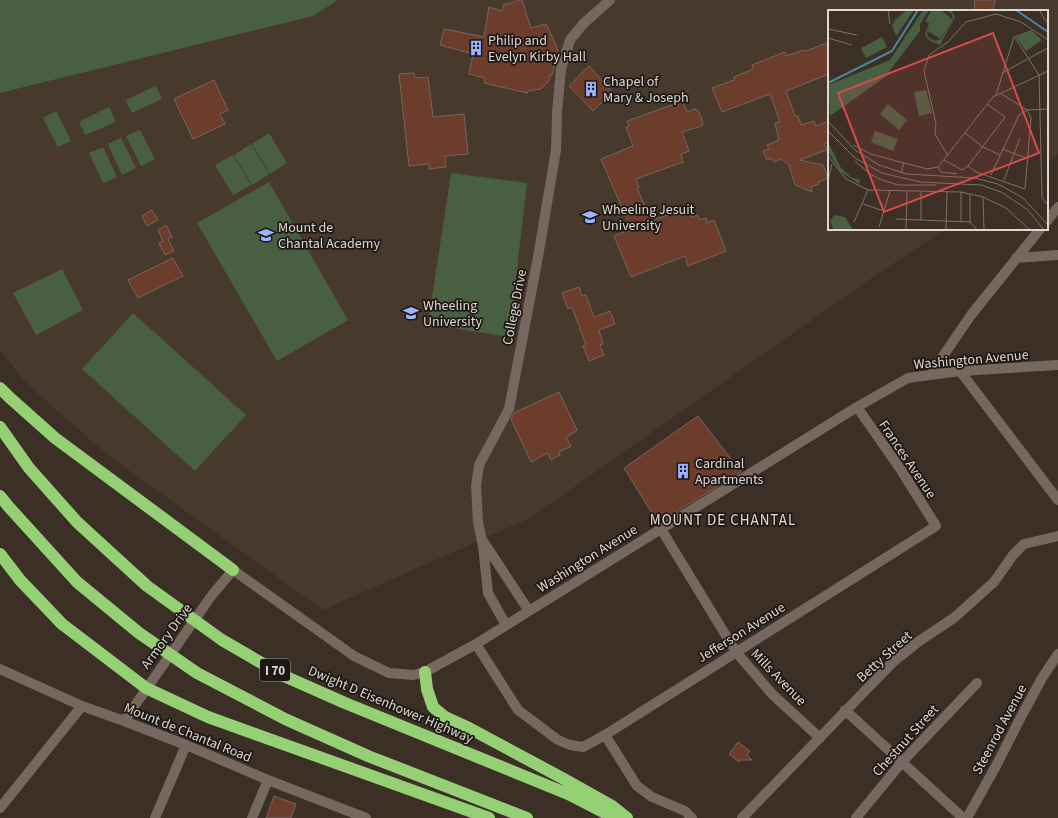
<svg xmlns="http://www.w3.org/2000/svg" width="1058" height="818" font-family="'Source Sans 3',sans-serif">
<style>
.education{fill:#473a2c}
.green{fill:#486041}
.building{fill:#6c3d2a;stroke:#766660}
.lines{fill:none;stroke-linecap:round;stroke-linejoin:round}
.minor{stroke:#76685f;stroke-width:10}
.highway{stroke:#95d075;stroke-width:12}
.labels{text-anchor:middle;stroke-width:3.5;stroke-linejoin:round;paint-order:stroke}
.shield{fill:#1e1815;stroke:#a59e99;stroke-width:1}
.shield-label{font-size:13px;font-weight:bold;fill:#dfd8d2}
.poi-label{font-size:14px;fill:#dfd8d2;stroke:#1e1815;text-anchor:start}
.street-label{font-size:14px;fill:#dfd8d2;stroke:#1e1815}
.neighbourhood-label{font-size:15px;letter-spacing:1px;fill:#e7d8cd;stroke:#1e1815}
.inset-river{fill:none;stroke:#47899b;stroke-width:2}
.inset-road{fill:none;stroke:#7d736b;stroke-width:1}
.view{fill:#d84b4a;fill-opacity:0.15;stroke:#d84b4a;stroke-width:2}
.inset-edge{fill:none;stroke:#dfd8d2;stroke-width:2}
</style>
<rect width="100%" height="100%" fill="#3b2f26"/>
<path class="education" d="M338,0H1058V155L1047,162V11H829V229H946L876,275L530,518L323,610L105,453L25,382L0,350V93L312,16Z"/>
<path class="green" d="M0,0H338L313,16L0,93Z
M156,86L162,99L132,113L126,100Z
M109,107L116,122L85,135L79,122Z
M56,111L71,141L58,147L43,118Z
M140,130L155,159L141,166L126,136Z
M269,133L287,163L270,174L252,144Z
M121,138L136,168L122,175L108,144Z
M251,144L269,174L252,185L234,155Z
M103,147L117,177L103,183L89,153Z
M233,155L251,185L233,195L215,165Z
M451,173L527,183L509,337L428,324Z
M269,182L348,320L277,361L197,223Z
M62,269L83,310L36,335L13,293Z
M133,313L246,415L195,471L82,369Z"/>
<path class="building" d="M519,0H522L531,28L546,24L557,47L558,53L552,75L551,74L548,82L541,89L528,91L527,93L484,83L485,78L469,74L473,54L440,45L444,29L484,37L489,7L502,11L504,4H508Z
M975,0H995L993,11H974Z
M829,42V74L786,91L795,116H798L801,125L814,121L816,126L829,121V142L824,144L827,150L799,160L823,165L828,178L818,182L819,184L811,187L812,192L795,185L789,165L781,159L774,162L772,158L767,160L763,151L769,149L767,145L779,140L775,123L780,122L770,94L722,112L712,88L734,80V77L753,69L752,65L785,52L786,56L804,50L806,51Z
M589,66L612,92L593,111L569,86Z
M414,73L415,78L428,77L433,117L464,114L468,154L445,156L446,167L429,169V164L409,166L399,74Z
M214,80L228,110L220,114L225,124L193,139L174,99Z
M683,101L687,112L695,109L699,112L703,123L702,126L682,132L689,151L681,154L683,162L636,179L639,187L637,188L647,211L652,209L657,219L679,211L681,215L690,212L692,217L697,215L700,220L706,218L707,223L714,220L726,251L688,266L685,256L631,277L614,236L631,229L601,159L633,146L626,127L629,126L627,121Z
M152,210L158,220L147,226L142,216Z
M166,225L172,237L168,239L174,251L165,255L159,243L163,241L158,230Z
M173,258L183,276L138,298L128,280Z
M579,287L582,296L586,295L594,317L610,311L615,324L599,330L603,344L600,345L604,355L589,361L583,346L586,345L572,307L568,309L562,293Z
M559,392L577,430L575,432L566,437L571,446L559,452L560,455L551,460L548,453L531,462L511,419L514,413Z
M698,416L741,472L658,523L624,468Z
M738,742L750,751L747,755L752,760H741L739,762L729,754Z
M274,796L296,804L291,818H266Z"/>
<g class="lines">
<path class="minor" d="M1047,221L1058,207
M1016,258L1058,255
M960,371L1058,500
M930,375L971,315L1040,229
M661,529L736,652L773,695L820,738
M483,541L529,611
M506,625L488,593L483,546L478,522L476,486L479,465L509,409L538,257L556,150L557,112L561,69L570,40L583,24L610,0
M476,644L518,710L558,740L570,745L583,747L605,735L936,526L901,470L857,407
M0,669L82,706L124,721L186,745L268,780L366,818
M845,710L963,818
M124,721L212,595L233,570L354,656L389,673L413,675L425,672L476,644L529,611L857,407L908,378L960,371L1058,365
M605,735L637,786L652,797L685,811L692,818
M0,808L82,706
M155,818L186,745
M252,818L268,780
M742,818L893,662L918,642L955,617L994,582L1013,555L1024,544L1058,536
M856,818L902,762L977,683
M967,818L996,766L1022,715L1042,678L1058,654"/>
<path class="highway" d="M0,388L9,397L55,438L233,570
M0,427L29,468L77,522L147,586L222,640L284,676L345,703L568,794L615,818
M0,496L8,506L77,582L139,633L197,673L285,719L368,756L527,818
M0,554L20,580L62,624L146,688L208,717L489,818
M425,672L427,689L433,707L445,717L469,728L564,779L612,806L627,818"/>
</g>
<defs>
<symbol id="building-bare" viewBox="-9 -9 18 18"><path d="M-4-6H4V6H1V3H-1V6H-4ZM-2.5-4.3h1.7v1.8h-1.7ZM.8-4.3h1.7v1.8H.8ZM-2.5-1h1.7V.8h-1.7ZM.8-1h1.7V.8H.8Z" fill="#99b5fd" stroke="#1e1815" stroke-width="2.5" paint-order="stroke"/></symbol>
<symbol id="school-bare" viewBox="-9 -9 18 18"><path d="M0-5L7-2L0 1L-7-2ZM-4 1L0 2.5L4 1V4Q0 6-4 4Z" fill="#99b5fd" stroke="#1e1815" stroke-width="2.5" paint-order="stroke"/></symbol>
<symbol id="university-bare" viewBox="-9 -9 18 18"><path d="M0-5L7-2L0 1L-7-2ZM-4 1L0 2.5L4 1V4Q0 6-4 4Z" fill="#99b5fd" stroke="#1e1815" stroke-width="2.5" paint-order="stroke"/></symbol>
</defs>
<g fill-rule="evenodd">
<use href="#building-bare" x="465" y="37" width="22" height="22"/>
<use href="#building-bare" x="580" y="78" width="22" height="22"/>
<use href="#school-bare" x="579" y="206" width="22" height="22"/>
<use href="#school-bare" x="255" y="224" width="22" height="22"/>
<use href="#university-bare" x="400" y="302" width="22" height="22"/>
<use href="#building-bare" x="672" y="460" width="22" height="22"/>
</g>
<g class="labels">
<rect class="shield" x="260" y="659" width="30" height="22" rx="3"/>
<g class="shield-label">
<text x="275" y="675">I 70</text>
</g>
<g class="poi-label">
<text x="488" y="45">Philip and<tspan x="488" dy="16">Evelyn Kirby Hall</tspan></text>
<text x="603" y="86">Chapel of<tspan x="603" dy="16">Mary &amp; Joseph</tspan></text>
<text x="602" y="214">Wheeling Jesuit<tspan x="602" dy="16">University</tspan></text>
<text x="278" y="232">Mount de<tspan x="278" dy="16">Chantal Academy</tspan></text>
<text x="423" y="310">Wheeling<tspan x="423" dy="16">University</tspan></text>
<text x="695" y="468">Cardinal<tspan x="695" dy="16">Apartments</tspan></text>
</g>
<g class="street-label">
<text transform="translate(514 307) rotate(-79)" y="5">College Drive</text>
<text transform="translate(971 359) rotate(-5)" y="5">Washington Avenue</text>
<text transform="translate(908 459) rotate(56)" y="5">Frances Avenue</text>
<text transform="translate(587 558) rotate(-32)" y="5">Washington Avenue</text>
<text transform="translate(741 632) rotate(-32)" y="5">Jefferson Avenue</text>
<text transform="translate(166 636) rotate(-54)" y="5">Armory Drive</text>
<text transform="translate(884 656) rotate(-42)" y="5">Betty Street</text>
<text transform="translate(779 677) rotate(46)" y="5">Mills Avenue</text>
<text transform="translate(391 704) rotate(23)" y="5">Dwight D Eisenhower Highway</text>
<text transform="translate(999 729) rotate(-62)" y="5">Steenrod Avenue</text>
<text transform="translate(188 732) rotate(22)" y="5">Mount de Chantal Road</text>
<text transform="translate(905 740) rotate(-48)" y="5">Chestnut Street</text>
</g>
<g class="neighbourhood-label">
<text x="723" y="525">MOUNT DE CHANTAL</text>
</g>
</g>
<g transform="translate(828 10)">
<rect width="220" height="220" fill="#3b2f26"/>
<path d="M79,0H86L68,26L64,16L67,10ZM95,0H101L92,14V21L57,67L2,106L0,75L62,50ZM104,0H113L125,10L124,4L118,0H123L127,7L112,35L102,31L97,25L101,13L97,11ZM112,1L100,21L112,29L125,10L113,29L107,31L100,27L99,22ZM203,20L214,30L198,41L187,26ZM54,27L59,37L38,48L33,38ZM98,80L104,103L91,106L86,82ZM60,94L79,110L71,120L52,104ZM47,121L70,129L65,141L43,132ZM0,132L13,158L24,168L32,169L31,174L12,161L0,141ZM6,205L17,207L25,220H6L2,211Z" fill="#486041" fill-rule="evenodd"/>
<path class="inset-river" d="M188,0L220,22M0,73L64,41L90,0"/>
<path class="inset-road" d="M60,0L62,14M211,0L220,14M0,19L29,25M186,26L211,65L214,188L220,195M0,28L24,35M174,63L220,38M168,85L186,27M199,100L220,99M0,111L27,140L51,155L79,164L147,168L170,174L195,188L220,215M0,121L27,148L54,163L92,172L153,175L173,182L200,200L216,220M137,123L155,137L172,145M25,135L43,144L76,153M174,139L198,148M0,146L18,169L40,180L133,182L155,187L178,198L202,220M120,146L107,124L108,114L96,61L101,45L120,32L138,12L168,4L193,12L220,30M116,150L134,160L140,156L177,107L159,94M27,151L42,164L54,170L70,175H108M140,156L148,162L197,179L203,108L199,100L172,83M110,157L113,162L129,164M73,163L76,153L99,159L110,157L165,87L220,61M163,165L191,105L199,100M176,170L192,128M0,171L4,154M133,182V211M142,184V212M155,187L156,220M35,194L56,201M68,209L142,212L149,220M93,210V182M26,212L40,180M51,217L62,181M78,220L79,181M118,220L119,182"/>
<path class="view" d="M165,23L211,143L56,202L10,83Z"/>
<rect width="220" height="220" class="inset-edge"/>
</g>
</svg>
